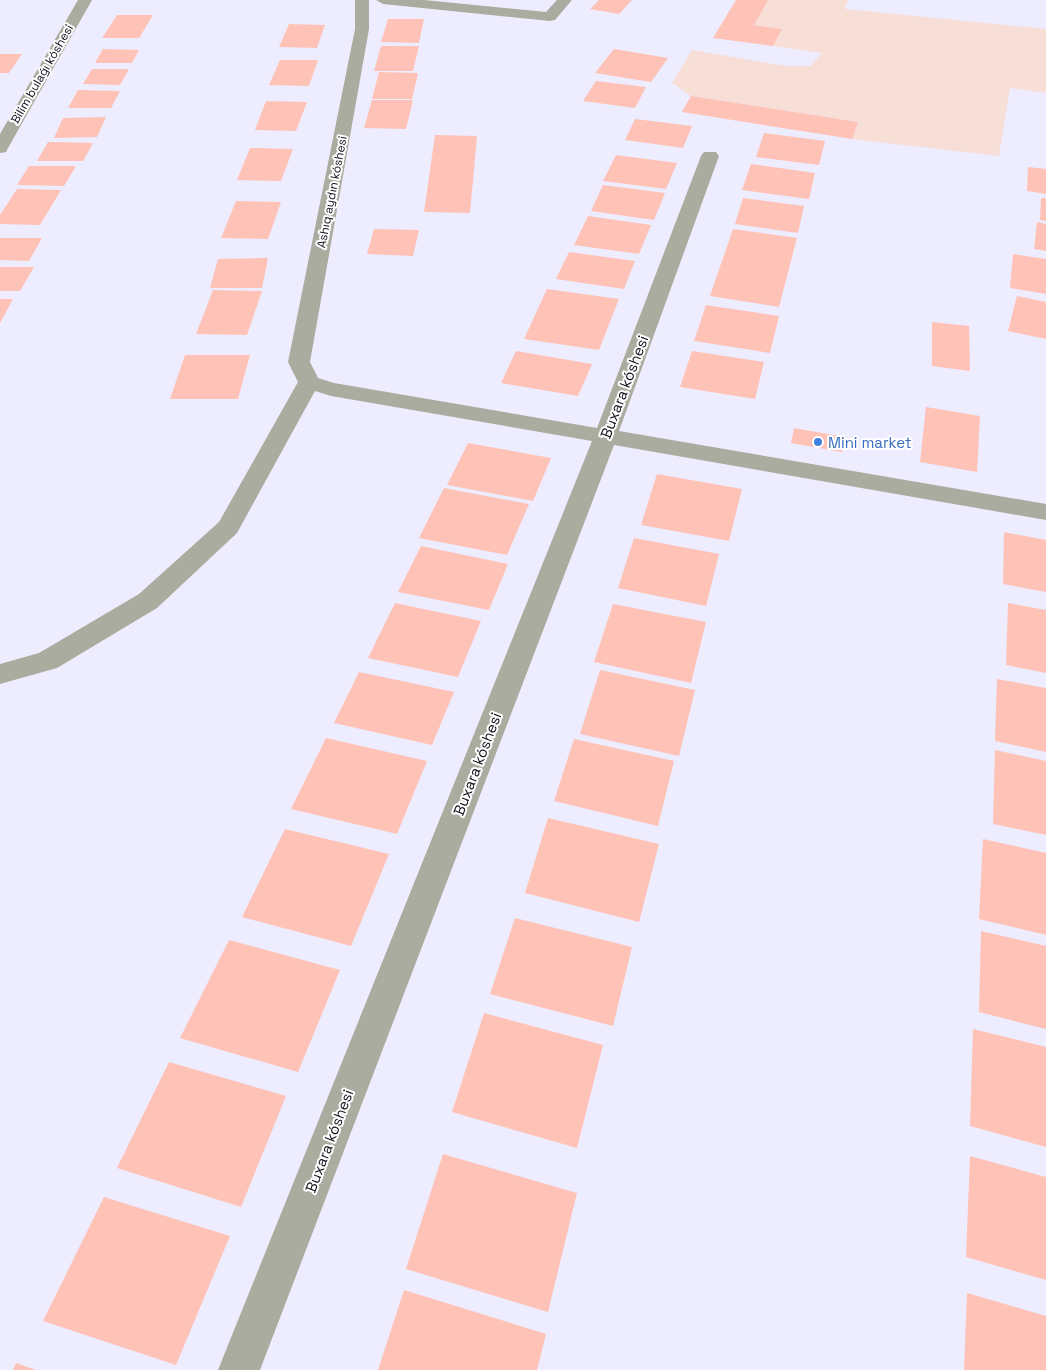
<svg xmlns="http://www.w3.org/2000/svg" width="1046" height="1370" font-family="'Space Grotesk',sans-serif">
<rect width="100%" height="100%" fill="#eeecff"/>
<path fill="#f7ded6" d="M768 0H848L845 9 1046 29V93L1010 88 999 156 852 139 858 122 691 96 672 83 692 50 786 66H810L822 53 773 46 782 29 754 25Z"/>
<path fill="#fec2b7" d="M599 0H632L619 14 590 9Z
M736 0H768L754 25 782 29 773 46 713 38Z
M117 15H153L139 38H102Z
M388 19H424L419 43 381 42Z
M289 24 325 25 317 48 279 47Z
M381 46H419L413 71H374Z
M103 49 139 50 132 63H95Z
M614 49 668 58 651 82 595 73Z
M0 54H22L9 73H0Z
M280 60H318L309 86 269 85Z
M92 69H129L120 85 83 84Z
M379 72 418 73 412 99H372Z
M596 81 646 87 635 108 583 101Z
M78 90 120 91 111 108H68Z
M691 96 858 122 852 139 682 112Z
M372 100H413L406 129 364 128Z
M266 101 307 102 296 131 255 130Z
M106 117 97 137 54 138 63 118Z
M635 119 692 126 683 148 625 140Z
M764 133 825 141 819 165 756 157Z
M435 135 477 136 470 213 424 212Z
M48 142 93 143 83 161H37Z
M250 148 293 149 281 181 237 180Z
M616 155 677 163 666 189 603 181Z
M751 164 815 173 809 199 742 190Z
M29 166H76L64 186 17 185Z
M1028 167 1046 169V194L1027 191Z
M603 185 665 193 654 220 591 211Z
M17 189 61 190 40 225 0 224V215Z
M743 198 804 206 798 233 735 224Z
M1041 198H1046V221L1040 220Z
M236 201 281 202 268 239 221 238Z
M588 216 651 225 639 254 574 245Z
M1037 222 1046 224V251L1034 249Z
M374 229 419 230 413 256 367 254Z
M733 229 797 238 779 307 710 296Z
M0 238H42L29 261 0 260Z
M569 252 635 261 624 289 556 279Z
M1013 254 1046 259V294L1010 288Z
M268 258 262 288H210L218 259Z
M0 267H34L20 291H0Z
M547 289 619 299 599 350 524 339Z
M213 290 262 291 247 335 196 334Z
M1017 296 1046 302V339L1008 331Z
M0 299H13L0 323Z
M706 305 779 316 770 353 694 341Z
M932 322 969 326 970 371 932 366Z
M516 351 592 364 578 396 501 383Z
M692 351 764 362 755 399 680 387Z
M185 355H250L238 399H170Z
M926 407 980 416 977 472 920 462Z
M794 428 845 437 842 452 791 443Z
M468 443 551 458 533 501 447 485Z
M657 474 742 489 729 541 641 525Z
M444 488 529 504 507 555 419 538Z
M1004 532 1046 540V592L1003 584Z
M634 538 719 554 706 606 618 588Z
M421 546 508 564 489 610 398 592Z
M395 603 481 621 458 677 368 658Z
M1008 603 1046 610V673L1006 665Z
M613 604 706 622 691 683 594 662Z
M600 670 695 690 679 756 580 734Z
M359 672 454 692 432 745 334 723Z
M997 679 1046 688V752L995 741Z
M326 738 427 761 397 834 291 809Z
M574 739 674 761 658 826 554 801Z
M995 750 1046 761V835L993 824Z
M548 818 659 844 639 922 525 893Z
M285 829 389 854 351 946 242 917Z
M983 839 1046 853V935L979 919Z
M515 918 632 947 613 1026 490 994Z
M981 931 1046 946V1029L979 1012Z
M229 940 340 970 298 1072 180 1038Z
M484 1013 603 1045 577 1148 452 1112Z
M973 1029 1046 1047V1147L970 1126Z
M169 1062 286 1096 241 1207 117 1168Z
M443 1154 577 1193 548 1312 406 1269Z
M970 1156 1046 1177V1280L966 1257Z
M104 1197 230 1236 176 1365 43 1321Z
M404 1290 546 1334 537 1370H378Z
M967 1293 1046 1316V1370H964Z
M16 1363 36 1370H13Z"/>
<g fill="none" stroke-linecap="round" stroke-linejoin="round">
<path fill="#a9ac9e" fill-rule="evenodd" d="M78 0H92L8 148 6 152 0 153V134Z
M355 0H369V29L310 362 318 378 334 383 597 428 701 156 704 152H716L719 156 619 431 1046 504V520L614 445 260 1370H218L592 441 331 396 315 391 237 533 157 608 57 668 0 684V664L39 653 139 594 219 522 298 382 288 362 355 29Z
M376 0H424L546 12 557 0H572L555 20 550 21 383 4Z"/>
</g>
<circle fill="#3f7fe0" stroke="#fff" stroke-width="2" cx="818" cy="442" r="5"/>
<g text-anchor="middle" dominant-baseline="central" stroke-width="4" stroke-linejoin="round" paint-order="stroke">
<g font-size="12" fill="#13111c" stroke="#fff">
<text transform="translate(42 74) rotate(-60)">Bilim bulaǵı kóshesi</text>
<text transform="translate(332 192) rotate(-79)">Ashıq aydın kóshesi</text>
</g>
<g font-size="15" fill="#13111c" stroke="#fff">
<text transform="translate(624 387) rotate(-69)">Buxara kóshesi</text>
<text transform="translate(477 764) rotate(-69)">Buxara kóshesi</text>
<text transform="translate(329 1141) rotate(-69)">Buxara kóshesi</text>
</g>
<g font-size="15" fill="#366cbe" stroke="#fff" text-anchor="start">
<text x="828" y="442">Mini market</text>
</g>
</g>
</svg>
